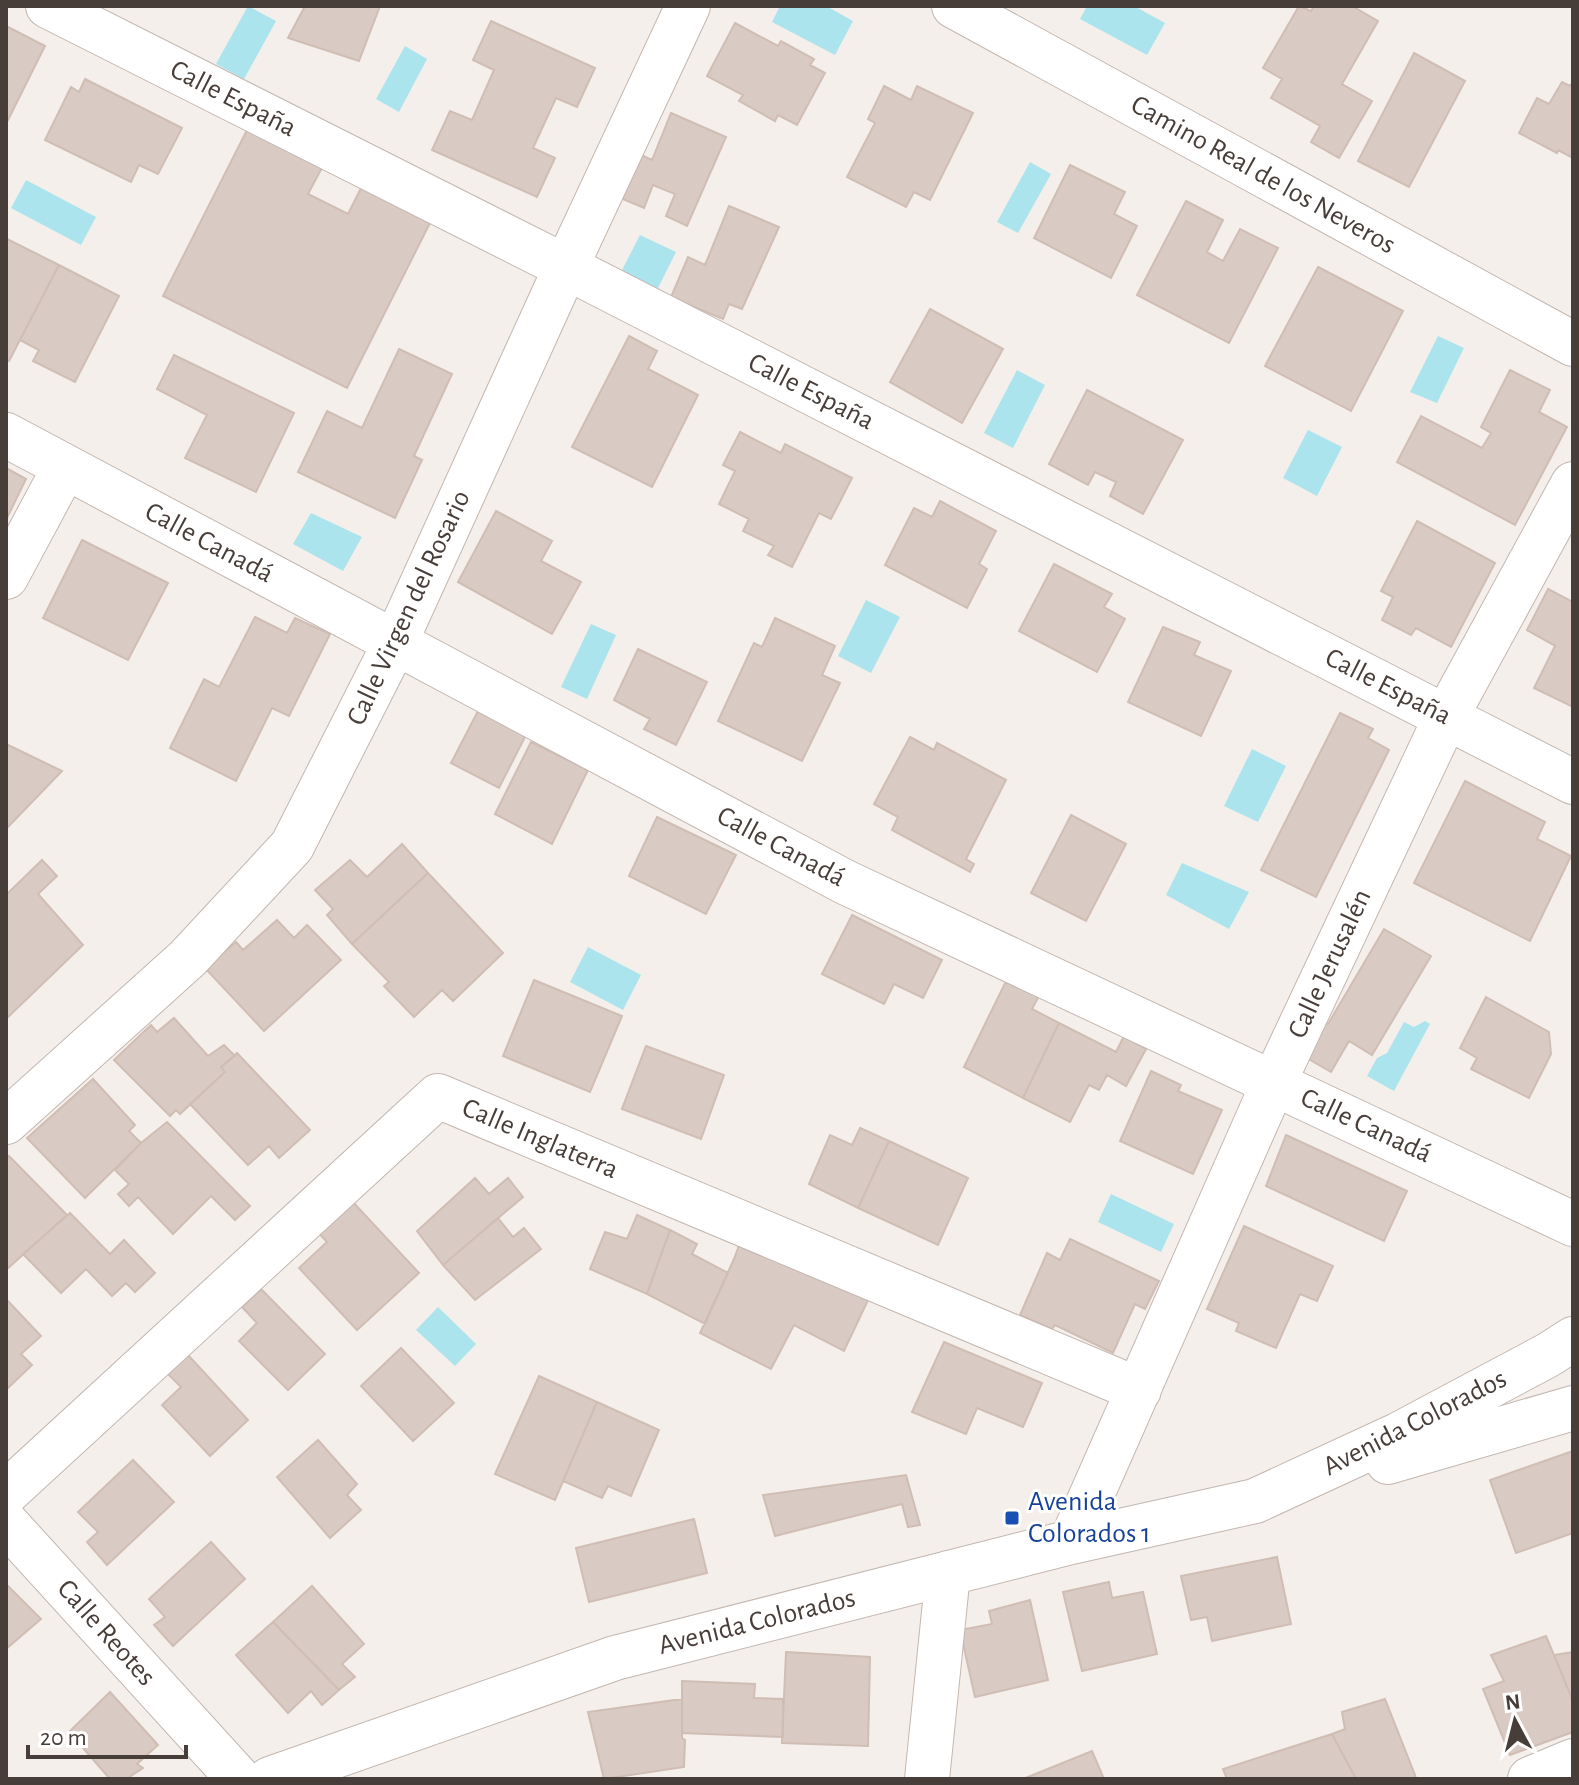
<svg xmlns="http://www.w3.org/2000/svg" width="1579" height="1785" font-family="'Alegreya Sans',sans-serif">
<rect width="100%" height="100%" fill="#f4efeb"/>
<path fill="#abe4ed" d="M248 6 276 21 244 79 216 64Z
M780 6H826L853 21 835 55 772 22Z
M1087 6H1134L1165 23 1147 55 1080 19Z
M405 46 427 59 399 112 376 99Z
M1030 162 1051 174 1018 233 997 222Z
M26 180 96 217 81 245 11 208Z
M640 235 676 252 655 294 619 276Z
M1438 336 1464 348 1437 403 1410 392Z
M1017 370 1045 385 1013 448 984 433Z
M1308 430 1342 447 1317 496 1283 478Z
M311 513 362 537 343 571 293 544Z
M866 600 900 617 871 673 838 656Z
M591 624 616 635 587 699 561 687Z
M1252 749 1286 766 1258 822 1224 806Z
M1182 863 1249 892 1229 929 1166 895Z
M588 947 641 975 623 1010 570 982Z
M1425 1021 1430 1024 1394 1091 1367 1076 1377 1058 1387 1053 1404 1022 1414 1027Z
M1111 1194 1174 1224 1161 1252 1098 1222Z
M438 1307 476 1344 455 1366 416 1330Z"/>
<path fill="#d9cac3" stroke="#d0bdb4" stroke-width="2" d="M305 6H380L359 61 288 38Z
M1299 6 1311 11 1314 6H1352L1378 21 1342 84 1372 101 1339 158 1311 142 1320 126 1271 98 1282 79 1263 68Z
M491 21 595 68 577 107 556 98 533 148 555 158 537 197 432 150 450 111 472 120 494 70 473 60Z
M735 23 778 46 781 41 814 59 810 65 825 73 797 125 778 115 775 121 739 101 743 95 707 76Z
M6 26 45 46 6 124Z
M1414 53 1465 81 1409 187 1358 161Z
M85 79 182 128 158 174 139 165 131 182 45 140 71 87 79 92Z
M1573 81V158L1558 150 1557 153 1519 133 1537 98 1549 104 1562 82 1570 86Z
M884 86 911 100 917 86 973 113 930 200 914 192 906 207 847 177 875 123 868 119Z
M671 113 726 137 687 226 666 216 675 194 653 185 644 208 618 197 637 153 652 160Z
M249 126 324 164 308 194 348 214 363 184 432 219 347 388 163 296Z
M1070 165 1125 192 1114 214 1137 226 1111 278 1034 238Z
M1186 201 1223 220 1207 252 1223 261 1240 229 1278 248 1229 343 1137 295Z
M729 206 779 227 742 309 729 304 723 319 671 297 688 257 705 265Z
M7 239 59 265 9 361 6 360Z
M59 265 119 296 75 382 33 361 39 350 20 340Z
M1318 267 1403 311 1351 411 1265 366Z
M930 309 1003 349 962 423 890 382Z
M629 336 657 351 648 369 698 395 652 487 572 447Z
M399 349 452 374 414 456 422 460 395 518 298 472 327 411 362 428Z
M174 355 294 413 256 492 185 458 207 415 157 389Z
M1510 370 1550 390 1539 412 1567 427 1515 525 1397 462 1421 416 1482 448 1491 433 1481 427Z
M1087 390 1183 440 1143 514 1110 496 1116 482 1095 472 1088 485 1049 464Z
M740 432 781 453 785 444 852 478 831 519 819 513 792 567 768 555 774 546 743 531 749 519 719 504 735 471 723 465Z
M6 468 26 479 6 520Z
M940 501 996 531 979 564 987 569 967 608 885 565 914 508 932 517Z
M496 511 552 541 541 561 581 582 552 634 458 582Z
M1417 521 1495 563 1451 647 1416 628 1411 635 1382 620 1393 597 1381 591Z
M82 540 168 583 128 660 43 618Z
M1054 564 1112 594 1104 607 1125 619 1097 672 1019 631Z
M1548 589 1573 602V707L1534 688 1555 646 1527 630Z
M255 617 287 633 295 618 330 634 289 716 272 708 236 781 170 748 204 679 219 687Z
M775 618 835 646 822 675 840 683 802 761 718 721 754 643 762 647Z
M1163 627 1200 642 1194 655 1231 671 1201 736 1128 702Z
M638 649 707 682 676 745 644 729 650 719 614 700Z
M480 707 528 731 499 788 451 763Z
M1340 713 1373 729 1368 738 1389 750 1316 897 1261 870Z
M910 737 934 750 937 743 1006 780 966 859 974 864 970 872 892 830 898 817 874 804Z
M531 742 588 770 552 844 495 814Z
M6 744 62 771 6 829Z
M1465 781 1545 822 1537 839 1571 856 1530 941 1414 883Z
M1071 815 1126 844 1086 921 1031 893Z
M657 817 736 855 706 914 629 876Z
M402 844 428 873 352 944 327 915 333 909 315 890 350 860 367 877Z
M42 860 57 876 38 894 83 945 6 1019V895Z
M428 873 503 953 453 1001 442 990 414 1017 384 986 389 982 352 944Z
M852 915 942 960 923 998 894 984 884 1004 822 974Z
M277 920 294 938 307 925 341 960 264 1031 205 968 236 942 243 950Z
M1384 929 1431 956 1372 1055 1349 1041 1331 1072 1298 1053 1319 1019 1328 1024Z
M1008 977 1040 994 1032 1009 1059 1023 1023 1098 964 1067Z
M534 980 622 1016 590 1092 503 1056Z
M1486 997 1549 1032 1551 1054 1529 1098 1471 1069 1477 1058 1460 1048Z
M174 1018 208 1056 224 1045 235 1056 221 1067 225 1072 180 1114 176 1110 170 1116 114 1060 151 1025 157 1032Z
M1059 1023 1116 1052 1124 1036 1146 1049 1126 1086 1107 1075 1099 1090 1089 1085 1070 1122 1023 1098Z
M646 1046 724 1075 701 1139 622 1109Z
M237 1053 310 1130 279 1158 269 1146 248 1165 190 1104 225 1072 221 1067Z
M1151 1071 1181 1085 1178 1091 1222 1110 1193 1174 1120 1141Z
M93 1079 135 1125 129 1131 141 1143 85 1198 27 1138Z
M167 1122 250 1206 235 1220 211 1196 173 1234 138 1197 129 1206 118 1194 129 1184 115 1170 141 1143Z
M860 1128 889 1141 858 1208 809 1184 830 1135 852 1145Z
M1286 1135 1407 1191 1384 1241 1266 1186Z
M889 1141 968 1178 938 1245 858 1208Z
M9 1156 67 1215 6 1270V1159Z
M475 1178 489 1194 508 1178 523 1197 443 1265 417 1231Z
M351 1200 419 1273 357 1330 299 1268 327 1242 316 1230Z
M70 1213 110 1254 124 1240 155 1273 135 1292 126 1283 112 1296 86 1269 61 1293 23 1254Z
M637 1215 670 1230 647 1294 590 1269 605 1232 627 1239Z
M498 1218 513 1237 524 1228 541 1249 475 1300 443 1265Z
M1244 1226 1333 1266 1317 1301 1300 1294 1276 1348 1236 1331 1239 1323 1207 1309Z
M670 1230 697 1244 692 1254 728 1273 705 1324 647 1294Z
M1070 1239 1159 1281 1145 1309 1135 1304 1113 1353 1055 1325 1052 1329 1020 1315 1047 1253 1060 1260Z
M741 1240 869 1298 844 1351 794 1325 771 1369 700 1333 734 1259Z
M261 1289 325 1354 288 1390 239 1341 257 1323 242 1307Z
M6 1299 41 1336 21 1354 32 1365 6 1390Z
M944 1342 1042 1383 1023 1427 977 1408 966 1434 912 1412Z
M401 1348 454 1403 413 1441 361 1386Z
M188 1355 248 1420 210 1456 162 1405 181 1387 168 1374Z
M539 1376 597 1402 555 1500 495 1474Z
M597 1402 659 1430 631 1496 608 1486 602 1498 563 1481Z
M318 1440 357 1484 347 1495 361 1510 330 1538 277 1477Z
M1573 1451V1533L1516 1553 1490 1480Z
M133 1460 174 1502 107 1565 87 1542 98 1532 78 1512Z
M906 1475 920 1525 908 1527 902 1504 775 1536 763 1495Z
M694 1519 707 1573 589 1602 576 1548Z
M211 1542 245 1579 173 1646 154 1625 165 1617 149 1599Z
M1277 1557 1291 1624 1212 1641 1207 1617 1191 1620 1181 1576Z
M1109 1582 1112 1598 1143 1592 1157 1654 1082 1671 1063 1592Z
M6 1584 41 1619 6 1649Z
M312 1586 364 1644 342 1664 355 1677 339 1690 273 1622Z
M1030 1600 1048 1680 975 1697 960 1630 992 1624 989 1611Z
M273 1622 339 1690 322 1705 311 1691 288 1713 236 1655Z
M1546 1636 1573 1701V1732L1510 1755 1483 1689 1504 1681 1491 1655Z
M786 1652 870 1657 868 1746 782 1743Z
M1573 1652V1701L1554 1655Z
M682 1681 755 1684 754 1698 783 1699V1737L682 1733Z
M110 1692 158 1745 137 1764 143 1768 126 1779H110L69 1732Z
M682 1699V1738L685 1740 684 1767 604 1779 588 1712Z
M1385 1699 1415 1775 1416 1779H1356L1332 1734 1345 1729 1342 1712Z
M1332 1734 1356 1779H1227L1223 1769Z
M1092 1751 1104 1779H1023Z"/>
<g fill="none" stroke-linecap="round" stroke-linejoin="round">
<defs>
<path id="minor" d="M48 6 566 267 1573 782
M954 6 1573 344
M6 435 845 882 1573 1224
M6 577 65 467
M6 1122 188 958 292 846 395 643 566 267 688 6
M1388 1462 1573 1408
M6 1493 438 1096 1139 1390
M6 1523 239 1779
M1071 1542 1274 1082 1446 717 1573 484
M270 1779 615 1658 1071 1542 1255 1501 1398 1435 1548 1355 1573 1339
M927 1779 948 1573
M1530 1779 1573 1761"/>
</defs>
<use href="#minor" stroke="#c3b7b0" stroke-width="46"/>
<use href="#minor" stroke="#fff" stroke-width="44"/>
</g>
<rect fill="#1a4fb4" stroke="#fff" stroke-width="3" x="1004" y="1510" width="16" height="16" rx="4"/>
<g text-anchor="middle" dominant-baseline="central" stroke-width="6" stroke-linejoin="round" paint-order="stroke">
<g font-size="28" fill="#483e39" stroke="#fff">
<text transform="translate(233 99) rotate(27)">Calle España</text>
<text transform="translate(1263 175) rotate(29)">Camino Real de los Neveros</text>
<text transform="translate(811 392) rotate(27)">Calle España</text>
<text transform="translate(209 543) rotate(28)">Calle Canadá</text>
<text transform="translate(409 608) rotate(-65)">Calle Virgen del Rosario</text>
<text transform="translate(1388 687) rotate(27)">Calle España</text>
<text transform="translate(781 847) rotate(28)">Calle Canadá</text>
<text transform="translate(1330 964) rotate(-65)">Calle Jerusalén</text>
<text transform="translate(1366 1126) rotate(25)">Calle Canadá</text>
<text transform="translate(540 1139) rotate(23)">Calle Inglaterra</text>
<text transform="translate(1415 1423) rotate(-27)">Avenida Colorados</text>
<text transform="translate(757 1622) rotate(-14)">Avenida Colorados</text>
<text transform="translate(106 1633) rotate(48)">Calle Reotes</text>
</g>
<g font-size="28" fill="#164399" stroke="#fff" text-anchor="start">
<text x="1028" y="1502">Avenida<tspan x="1028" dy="32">Colorados 1</tspan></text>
</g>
</g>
<rect width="1579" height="1785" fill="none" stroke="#483e39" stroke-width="16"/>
<g transform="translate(1515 1721) rotate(353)" stroke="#ffffff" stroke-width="6" paint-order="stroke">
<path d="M0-6L14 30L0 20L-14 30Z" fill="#483e39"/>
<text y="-12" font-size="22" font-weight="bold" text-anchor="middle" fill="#483e39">N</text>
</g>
<path d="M28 1745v12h158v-12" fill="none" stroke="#483e39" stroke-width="4"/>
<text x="40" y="1745" font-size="24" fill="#483e39" stroke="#ffffff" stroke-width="6" paint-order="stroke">20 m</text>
</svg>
